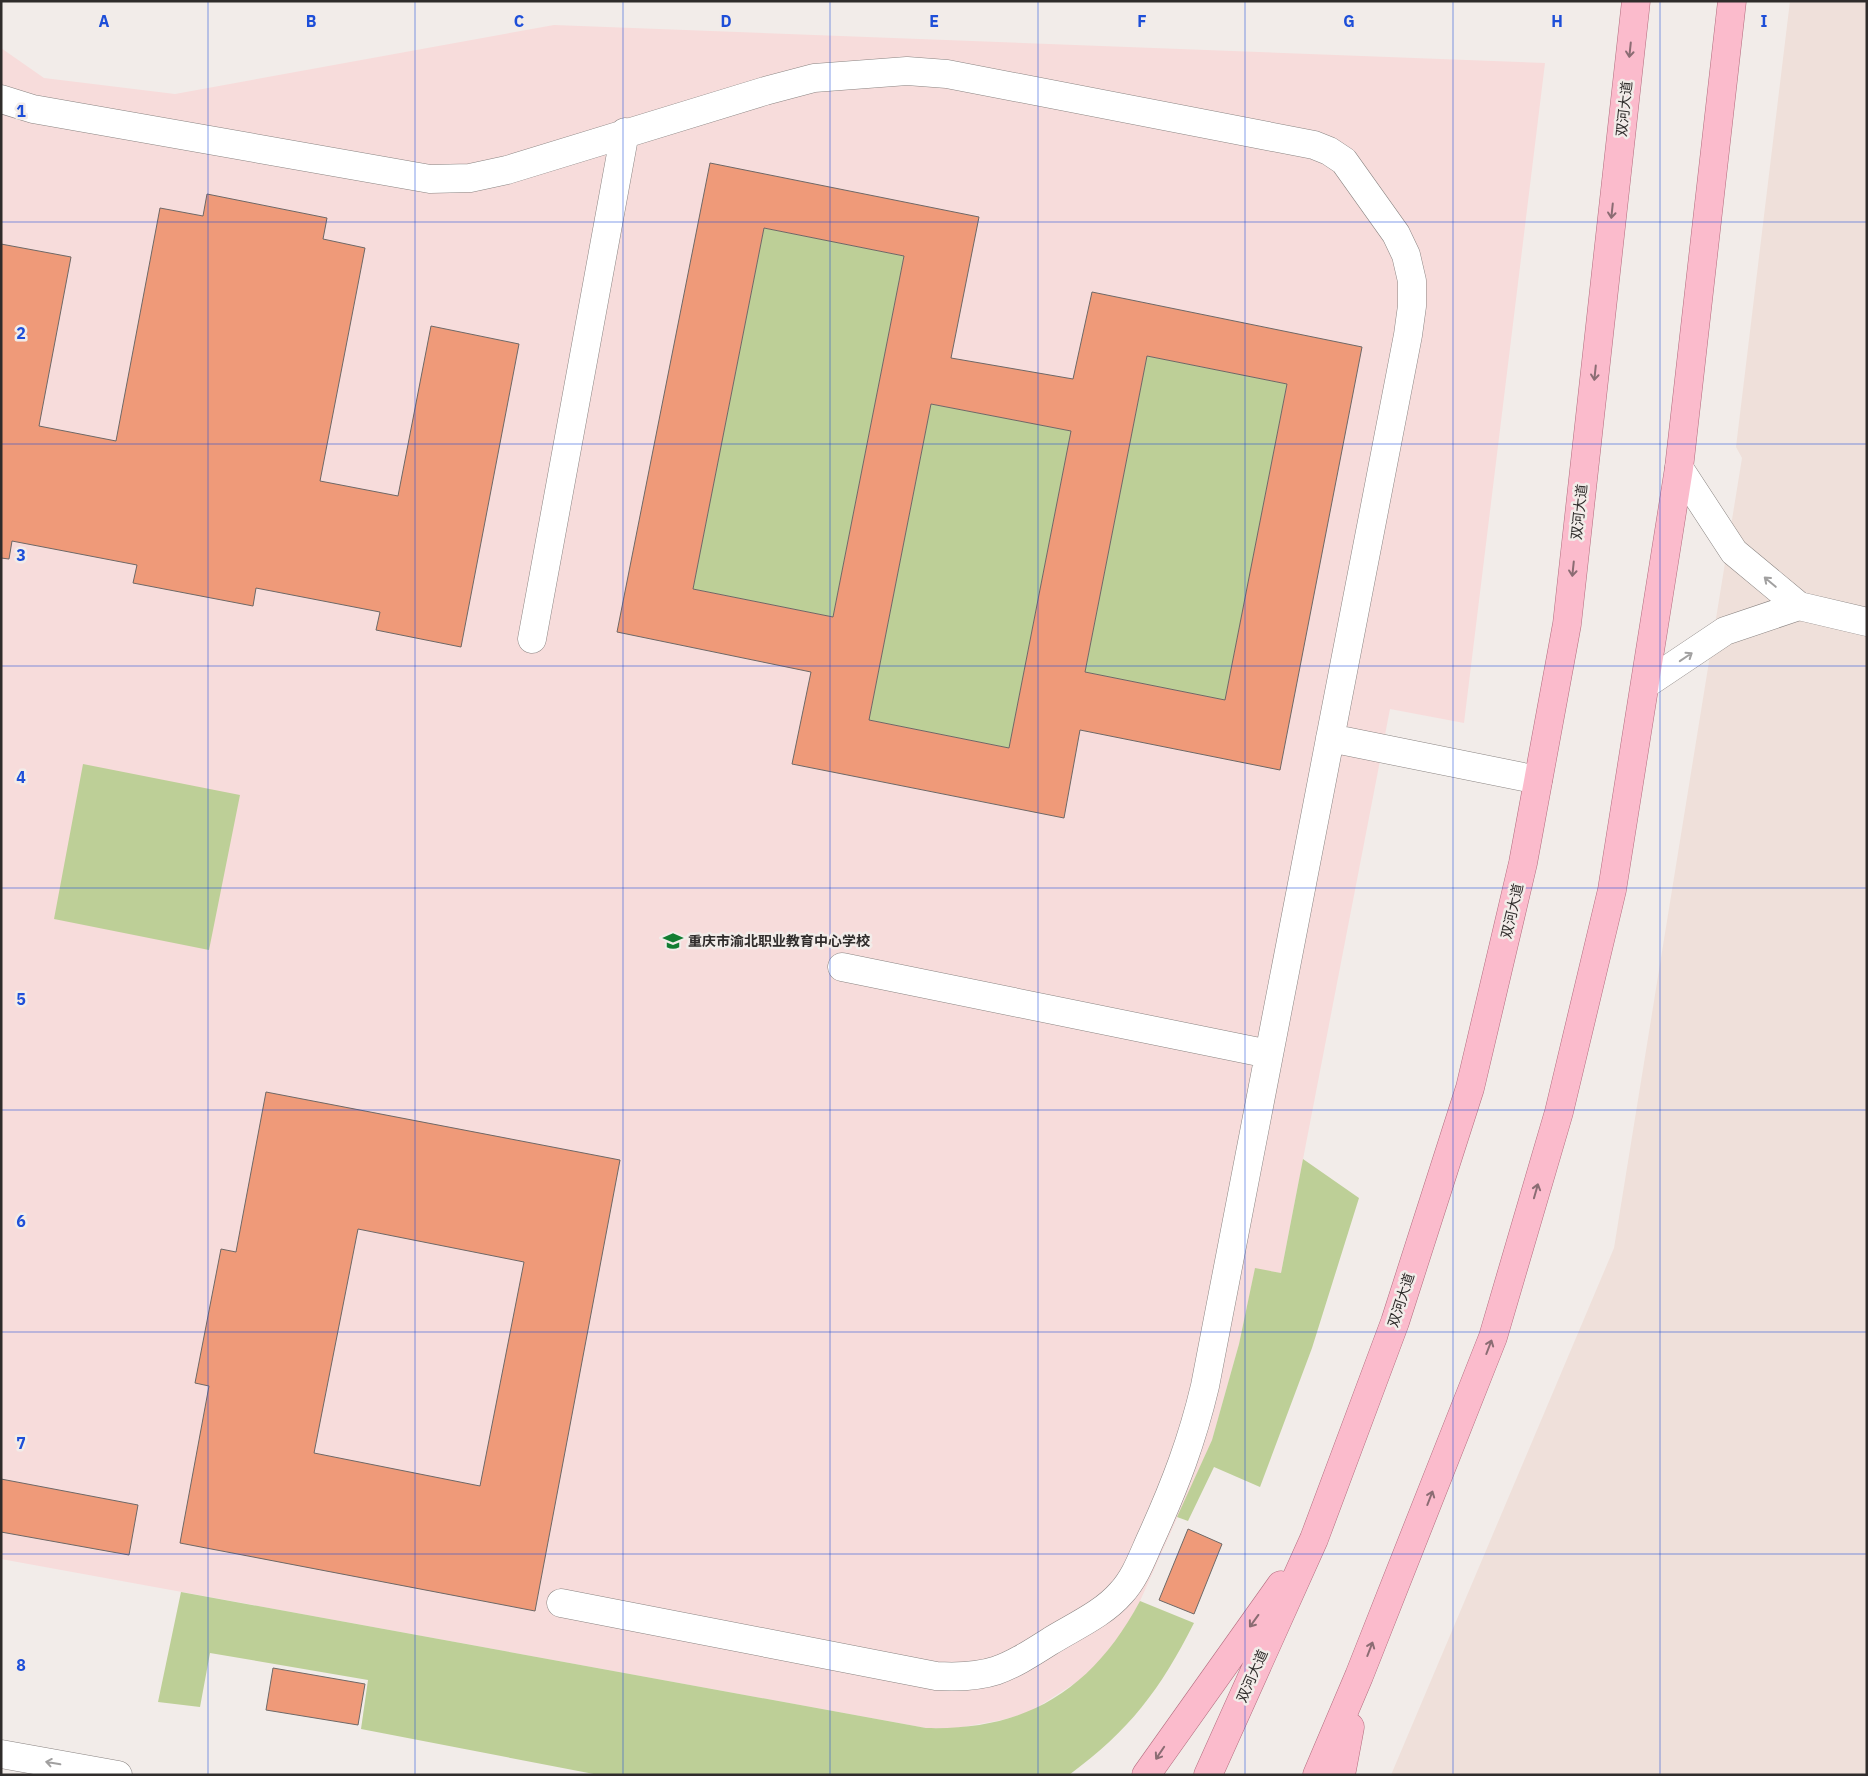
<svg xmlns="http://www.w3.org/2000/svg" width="1868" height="1776" font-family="'IBM Plex Sans','Noto Sans SC',sans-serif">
<rect width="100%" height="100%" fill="#f2ece9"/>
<path fill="#efe0da" d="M1790 1H1867V1775H1391L1614 1248 1742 458 1736 447Z"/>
<path fill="#f7dcdb" d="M554 25 1545 63 1464 723 1390 709 1281 1273 1255 1269 1239 1344 1212 1440 1140 1601 1125 1629 1106 1655 1083 1678 1030 1712 1002 1720 952 1729 926 1728 1 1559V48L44 78 175 94Z"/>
<path fill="#bdcf97" d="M764 228 904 256 833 617 693 589Z
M1147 356 1287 384 1225 700 1085 672Z
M931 404 1071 431 1009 748 869 720Z
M83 764 240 795 209 950 54 919Z
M1303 1159 1359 1198 1312 1348 1260 1487 1214 1467 1188 1521 1177 1517 1212 1440 1239 1344 1255 1268 1281 1273Z
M181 1592 926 1728C1027 1731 1093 1689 1140 1601L1194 1623C1160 1690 1130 1730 1069 1775H599L361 1729 368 1680 210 1653 200 1707 158 1702Z"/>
<path fill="#ef9a79" stroke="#6e6866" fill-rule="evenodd" d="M710 163 979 217 951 358 1073 379 1092 292 1362 347 1280 770 1080 730 1064 818 792 764 811 672 617 632ZM764 228 904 256 833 617 693 589ZM1147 356 1287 384 1225 700 1085 672ZM931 404 1071 431 1009 748 869 720Z
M207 194 327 218 323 239 365 248 320 481 398 496 431 326 519 344 461 647 376 630 380 612 256 588 253 606 133 583 137 565 12 541 9 559 1 558V244L71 257 39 426 116 441 160 208 203 216Z
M266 1092 620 1160 535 1611 180 1543 209 1386 195 1383 221 1249 236 1252ZM358 1229 524 1262 480 1486 314 1453Z
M1 1479 138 1505 129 1555 1 1532Z
M1188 1529 1222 1544 1194 1614 1159 1600Z
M273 1668 365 1684 358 1725 266 1710Z"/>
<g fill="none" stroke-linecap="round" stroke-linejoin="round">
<defs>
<path id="minor" d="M1 99 33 109 430 179 470 178 507 170 765 91 814 78 907 71 947 74 1314 145 1329 151 1344 161 1396 234 1406 255 1412 281V306L1408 335 1205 1386C1192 1441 1175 1485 1152 1536 1143 1555 1136 1577 1121 1593 1103 1614 1073 1627 1049 1642 1005 1670 989 1679 936 1676L561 1603
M1799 606 1867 622
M532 639 625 132
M1646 684 1725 631 1799 606 1734 552 1679 468
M1330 738 1538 780
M842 967 1269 1054"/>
<path id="tertiary" d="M1 1754 118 1775"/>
<path id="primary" d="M1146 1775 1281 1585
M1208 1775 1314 1539 1395 1322 1470 1088 1523 863 1567 624 1636 1
M1317 1775 1359 1676 1493 1337 1559 1112 1612 890 1679 468 1732 1
M1341 1775 1350 1727"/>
</defs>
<use href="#minor" stroke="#8a8482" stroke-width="29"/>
<use href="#tertiary" stroke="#8a8482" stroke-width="29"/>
<use href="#primary" stroke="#b26c7e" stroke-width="29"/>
<use href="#minor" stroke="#fff" stroke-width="28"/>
<use href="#tertiary" stroke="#fff" stroke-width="28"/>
<use href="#primary" stroke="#fbbbcc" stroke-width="28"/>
</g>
<defs><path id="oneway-shaft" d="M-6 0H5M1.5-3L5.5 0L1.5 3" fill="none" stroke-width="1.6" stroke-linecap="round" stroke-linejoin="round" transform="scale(1.25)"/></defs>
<g stroke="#8b6c73">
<use href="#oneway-shaft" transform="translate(1630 50) rotate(96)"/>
<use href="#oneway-shaft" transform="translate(1612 211) rotate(96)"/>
<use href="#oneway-shaft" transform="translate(1595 373) rotate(96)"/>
<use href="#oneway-shaft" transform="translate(1573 569) rotate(96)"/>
<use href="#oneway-shaft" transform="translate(1536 1191) rotate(-74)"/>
<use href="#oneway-shaft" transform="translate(1489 1347) rotate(-69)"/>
<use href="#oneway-shaft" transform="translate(1430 1498) rotate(-69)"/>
<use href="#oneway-shaft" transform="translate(1254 1621) rotate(126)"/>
<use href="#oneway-shaft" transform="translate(1370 1649) rotate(-69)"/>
<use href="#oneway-shaft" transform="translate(1160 1753) rotate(124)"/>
</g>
<g stroke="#a1a0a0">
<use href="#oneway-shaft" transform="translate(1770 582) rotate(-140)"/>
<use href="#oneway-shaft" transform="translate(1686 657) rotate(-34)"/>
<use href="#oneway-shaft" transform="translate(53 1763) rotate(-170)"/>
</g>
<path fill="none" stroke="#1d4ed8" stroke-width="1" stroke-opacity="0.55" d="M208 1V1775M415 1V1775M623 1V1775M830 1V1775M1038 1V1775M1245 1V1775M1453 1V1775M1660 1V1775M1 222H1867M1 444H1867M1 666H1867M1 888H1867M1 1110H1867M1 1332H1867M1 1554H1867"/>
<defs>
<symbol id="school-bare" viewBox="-9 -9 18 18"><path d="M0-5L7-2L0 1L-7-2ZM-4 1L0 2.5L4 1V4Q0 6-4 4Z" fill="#127d32" stroke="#f2ece9" stroke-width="2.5" paint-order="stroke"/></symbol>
</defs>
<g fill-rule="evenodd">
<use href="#school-bare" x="659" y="927" width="28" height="28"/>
</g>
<g text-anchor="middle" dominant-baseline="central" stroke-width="5" stroke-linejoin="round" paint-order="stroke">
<g font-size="14" fill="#2f2c2b" stroke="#f2ece9">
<text transform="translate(1624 109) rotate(-84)">双河大道</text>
<text transform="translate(1579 512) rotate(-84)">双河大道</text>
<text transform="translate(1512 911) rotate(-77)">双河大道</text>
<text transform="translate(1401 1300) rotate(-72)">双河大道</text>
<text transform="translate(1252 1676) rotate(-66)">双河大道</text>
</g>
<g font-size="14" font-weight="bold" fill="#2f2c2b" stroke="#f2ece9" text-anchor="start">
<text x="688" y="941">重庆市渝北职业教育中心学校</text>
</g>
</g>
<g font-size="16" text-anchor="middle" font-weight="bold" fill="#1d4ed8" stroke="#f2ece9" stroke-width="5" stroke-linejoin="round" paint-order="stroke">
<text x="104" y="27">A</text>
<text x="311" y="27">B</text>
<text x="519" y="27">C</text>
<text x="726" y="27">D</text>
<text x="934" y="27">E</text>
<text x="1142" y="27">F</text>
<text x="1349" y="27">G</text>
<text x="1557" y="27">H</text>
<text x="1764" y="27">I</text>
<text x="21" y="117">1</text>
<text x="21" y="339">2</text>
<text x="21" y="561">3</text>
<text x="21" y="783">4</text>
<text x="21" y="1005">5</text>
<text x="21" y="1227">6</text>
<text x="21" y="1449">7</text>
<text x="21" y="1671">8</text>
</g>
<rect width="1868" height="1776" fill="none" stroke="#2f2c2b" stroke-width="5"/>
</svg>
